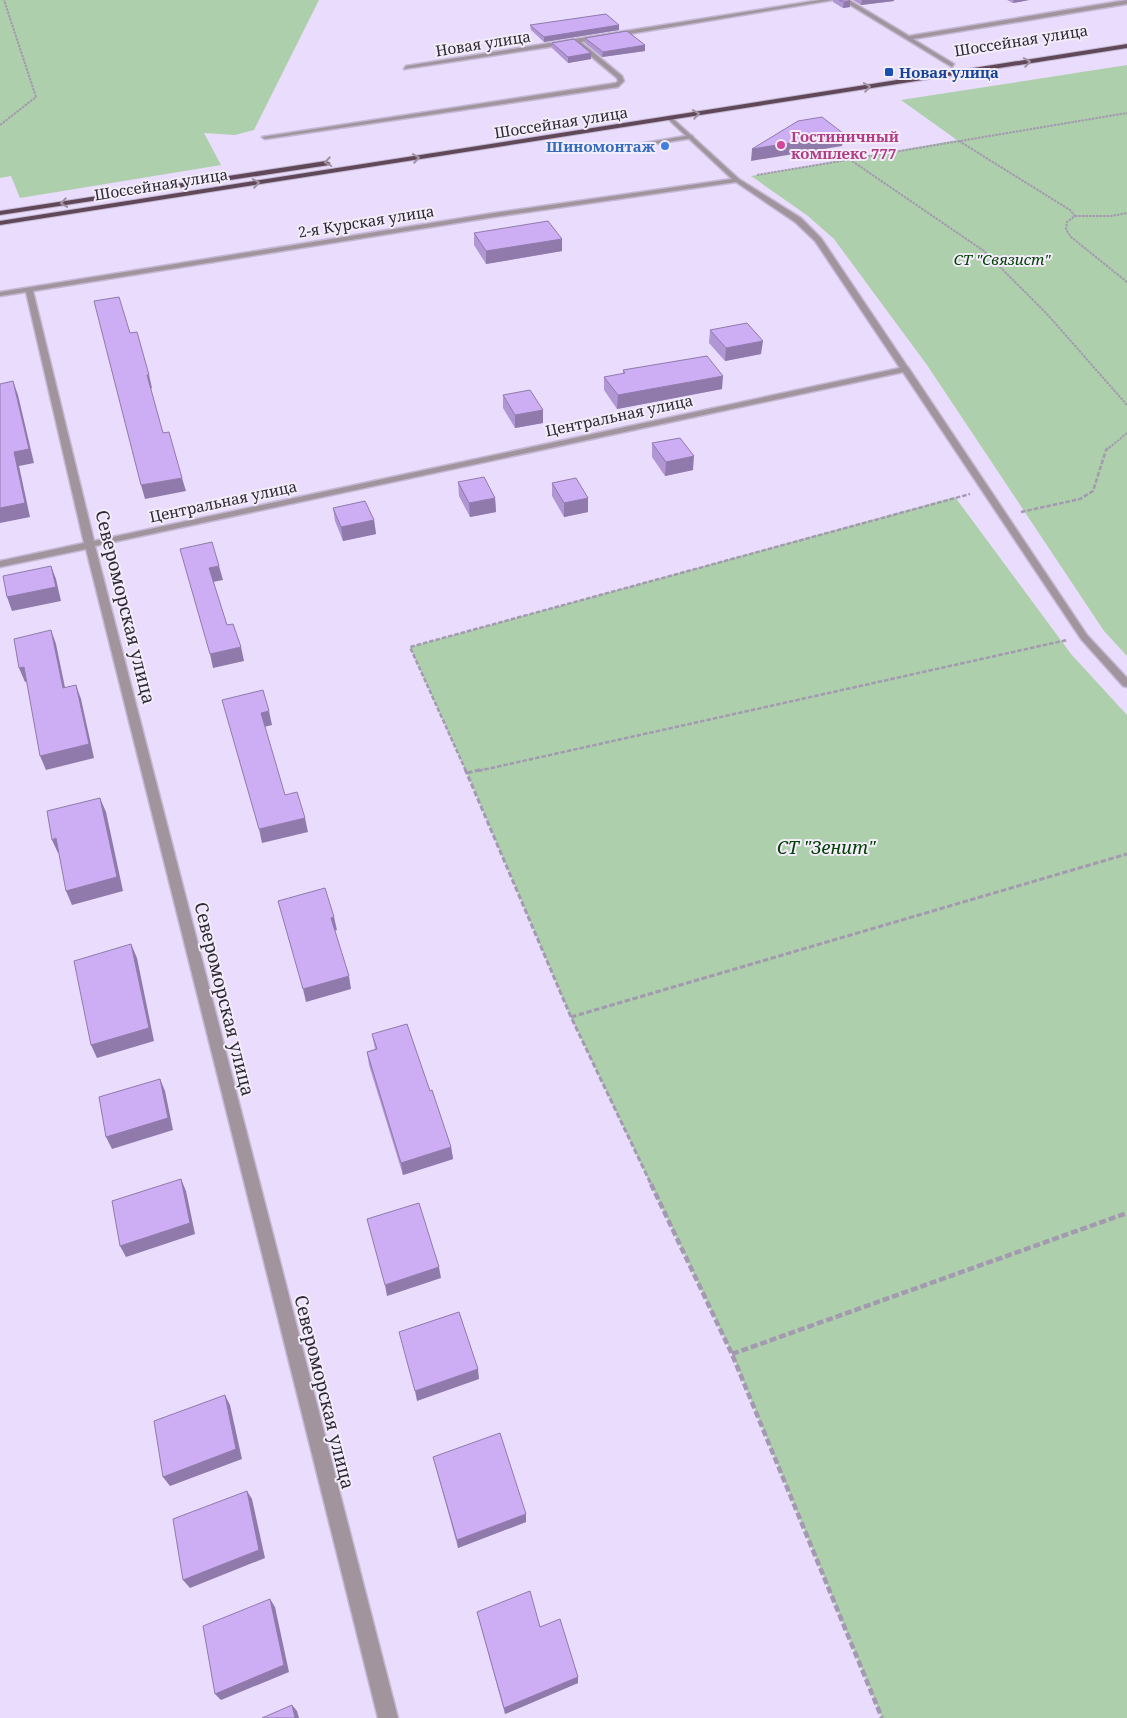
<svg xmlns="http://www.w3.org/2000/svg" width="1127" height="1718" font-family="'Noto Serif',serif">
<rect width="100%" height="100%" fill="#e9dcfc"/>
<path fill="#aecfab" d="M0 0H319L254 130 235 135 204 133 221 165 20 198 11 176 0 178Z
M1127 65V656L1104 631 927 365 834 239 808 216 751 176 957 140 901 100Z
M955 497 1071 654 1127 715V1718H882L732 1354 571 1017 467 773 410 647Z"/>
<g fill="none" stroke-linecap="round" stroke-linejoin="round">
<defs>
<path id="service" d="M691 135 693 136V138L636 147 633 145Z
M902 367H908L1087 635 1127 678V687L1123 686 1081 639 901 369Z"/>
<path id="minor" d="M820 0H833L581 42 622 76 624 81 618 87 265 139 262 137 616 83 618 81 617 78 575 43 404 69 406 66Z
M842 0H849L909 36 1127 0V4L913 39 954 64 952 67Z
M670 116 739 179 801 218 821 238 909 369 908 371 95 546 398 1718H378L86 549 0 567V561L84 543 26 292 0 296V292L494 213 732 179 668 119 667 118ZM736 182 795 222 815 241 900 368 94 541 33 291 494 217Z"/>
<path id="trunk" d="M1127 44V48L0 225V221Z
M326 161 330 163 329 165 0 215V211Z"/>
</defs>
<use href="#service" stroke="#c4b8d4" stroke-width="3"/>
<use href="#minor" stroke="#c4b8d4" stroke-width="3"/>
<use href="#trunk" stroke="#c4b8d4" stroke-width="2"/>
<path stroke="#a399b1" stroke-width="2" stroke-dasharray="2.5 1" stroke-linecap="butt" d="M0 125 36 97 4 0
M959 141 1070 210 1075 216 1067 222 1066 230 1071 237 1127 282
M849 159 984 251 1047 314 1127 405
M757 175 1127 113
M1075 216H1111L1127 213
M1109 448 1127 433"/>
<path stroke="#a399b1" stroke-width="2.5" stroke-dasharray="4.5 2" stroke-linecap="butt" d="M1021 512 1080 499 1093 491 1106 450 1110 446
M466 771 410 647 970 494
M478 771 1067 640"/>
<path stroke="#a399b1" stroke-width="3" stroke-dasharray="5.5 2.5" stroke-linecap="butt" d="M465 769 571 1017 652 1186
M467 773 483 769
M571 1017 1127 854"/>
<path stroke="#a399b1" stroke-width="4.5" stroke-dasharray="7 3" stroke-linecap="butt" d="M651 1184 732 1354 882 1718
M732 1354 1127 1213"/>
<use href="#service" fill="#a1949d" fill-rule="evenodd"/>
<use href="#minor" fill="#a1949d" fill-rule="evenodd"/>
<use href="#trunk" fill="#604858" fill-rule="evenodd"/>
</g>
<path fill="#b096d2" d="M833 0H848L850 1V7L843 8 833 2Z
M853 0H894V1L861 5Z
M1007 0H1029L1013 3Z
M530 25H619V30L544 42 531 30Z
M585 38 645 51 602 57 585 43Z
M552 43 591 59 568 63 552 48Z
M474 233 562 239V251L486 264 474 245Z
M710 330 761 354 725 361 709 343Z
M623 370 722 389 617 409 604 390V377L623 374Z
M503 395 543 410V423L515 428 503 408Z
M652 443 693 470 665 476 652 457Z
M458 482 495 498 496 512 470 517 459 496Z
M552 483 588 512 564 517 552 496Z
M333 508 374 520 376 534 343 541 335 521Z
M372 1034 430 1091 451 1147 453 1159 403 1175 369 1065 367 1052 375 1049Z
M433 1457 526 1522 458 1548Z
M477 1612 578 1677V1683L505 1714Z"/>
<path fill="#907aab" d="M862 0H894V1L861 5Z
M1014 0H1029L1013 3Z
M850 1V7L843 8 844 2Z
M619 25V30L544 42V37Z
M645 45V51L602 57 603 52Z
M591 53V59L568 63V57Z
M844 134 842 146 751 161 752 149Z
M562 239V251L486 264V251Z
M763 341 761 354 725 361 726 348Z
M147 375H149L152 388 150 389Z
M723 376 722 389 617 409 618 395Z
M13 381 18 395 34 463 19 466 30 517 0 523V508L14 452Z
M543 410V423L515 428V415Z
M694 456 693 470 665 476 666 462Z
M182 478 186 491 145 499 141 485Z
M495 498 496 512 470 517 469 503Z
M588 498V512L564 517V503Z
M374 520 376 534 343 541 341 527Z
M51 566 56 579 61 601 12 611 7 597Z
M219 566 223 580 213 582 209 568Z
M51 630 56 644 68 702 63 688Z
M241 647 244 661 213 668 210 654Z
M24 667 30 681 25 682 19 668Z
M76 685 81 699 94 758 46 770 40 756Z
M269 711 272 725 264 727 261 713Z
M100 798 106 812 123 891 72 905 66 891Z
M305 818 308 832 262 843 259 829Z
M56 838 62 852 58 853 52 840Z
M334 917 337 930 334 931 331 918Z
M131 944 137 958 154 1041 97 1058 91 1045Z
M349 976 351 989 306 1002 303 989Z
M160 1079 165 1091 173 1130 112 1149 106 1137Z
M451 1147 453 1159 403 1175 401 1163Z
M181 1179 186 1191 195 1234 126 1257 120 1246Z
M439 1267 441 1278 387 1296 385 1285Z
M478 1369 479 1379 417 1401 415 1391Z
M225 1395 230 1405 242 1459 170 1486 163 1477Z
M247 1491 252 1499 265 1558 190 1588 183 1580Z
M526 1514V1522L458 1548 457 1540Z
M270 1599 275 1607 289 1672 221 1700 215 1694Z
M578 1677V1683L505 1714 504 1708Z
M292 1705 297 1711 299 1718H295Z"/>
<path fill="#cdaef4" stroke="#907aab" d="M839 0H848L850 1 844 2Z
M606 14 619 25 544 37 530 25Z
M627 31 645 45 603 52 585 38Z
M574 39 591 53 568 57 552 43Z
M822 117 844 134 752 149 798 121Z
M548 221 562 239 486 251 474 233Z
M119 297 130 333 137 332 149 375H147L163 433 169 432 182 478 141 485 94 301Z
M747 323 763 341 726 348 710 330Z
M707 356 723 376 618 395 604 377 625 373 623 370Z
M13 381 29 449 14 452 25 503 0 508V384Z
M530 390 543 410 515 415 503 395Z
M680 438 694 456 666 462 652 443Z
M484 477 495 498 469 503 458 482Z
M576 478 588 498 564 503 552 483Z
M365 501 374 520 341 527 333 508Z
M212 542 219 566 209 568 227 625 233 624 241 647 210 654 180 549Z
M51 566 56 587 7 597 3 576Z
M51 630 63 688 76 685 89 744 40 756 24 667 19 668 14 639Z
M263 690 269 711 261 713 285 795 297 792 305 818 259 829 222 700Z
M100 798 117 877 66 891 56 838 52 840 47 811Z
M325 888 334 917 331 918 349 976 303 989 278 901Z
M131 944 149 1028 91 1045 74 961Z
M407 1024 430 1091 432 1090 451 1147 401 1163 367 1052 377 1049 372 1034Z
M160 1079 168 1118 106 1137 99 1097Z
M181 1179 190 1223 120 1246 112 1201Z
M419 1203 439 1267 385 1285 367 1219Z
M459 1312 478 1369 415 1391 399 1332Z
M225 1395 236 1449 163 1477 154 1421Z
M500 1433 526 1514 457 1540 433 1457Z
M247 1491 259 1550 183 1580 173 1519Z
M530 1591 540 1627 560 1619 578 1677 504 1708 477 1612Z
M270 1599 284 1665 215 1694 203 1626Z
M292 1705 295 1718H262Z"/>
<defs><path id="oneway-chevron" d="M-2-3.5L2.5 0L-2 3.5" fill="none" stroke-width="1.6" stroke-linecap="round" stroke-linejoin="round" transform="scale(1.25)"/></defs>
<g stroke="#a292a1">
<use href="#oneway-chevron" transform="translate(1027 62) rotate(-9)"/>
<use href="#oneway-chevron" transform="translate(867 87) rotate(-9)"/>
<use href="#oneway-chevron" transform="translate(696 114) rotate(-9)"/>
<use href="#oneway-chevron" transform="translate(416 158) rotate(-9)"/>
<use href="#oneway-chevron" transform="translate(328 162) rotate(171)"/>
<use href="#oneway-chevron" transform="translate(256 183) rotate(-9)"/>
<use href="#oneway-chevron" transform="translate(64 203) rotate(171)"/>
</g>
<rect fill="#1a4fb4" stroke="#f3edfa" stroke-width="2" x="884" y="67" width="10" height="10" rx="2.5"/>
<circle fill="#d1479c" stroke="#f3edfa" stroke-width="2" cx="781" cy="145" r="5"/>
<circle fill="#3f7fe0" stroke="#f3edfa" stroke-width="2" cx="665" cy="146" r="5"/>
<g text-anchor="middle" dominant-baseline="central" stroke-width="4" stroke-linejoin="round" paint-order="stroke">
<g font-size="15" fill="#2e2935" stroke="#f3edfa">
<text transform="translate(1021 40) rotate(-9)">Шоссейная улица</text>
<text transform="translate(483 43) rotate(-9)">Новая улица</text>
<text transform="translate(561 122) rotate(-9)">Шоссейная улица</text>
<text transform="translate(161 184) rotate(-9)">Шоссейная улица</text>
<text transform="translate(366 221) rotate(-9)">2-я Курская улица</text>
<text transform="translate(619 415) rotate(-12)">Центральная улица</text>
<text transform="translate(223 501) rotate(-12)">Центральная улица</text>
</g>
<g font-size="15" font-weight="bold" fill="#164399" stroke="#f3edfa" text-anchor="start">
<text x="899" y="72">Новая улица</text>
</g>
<g font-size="15" font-weight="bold" fill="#b23c85" stroke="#f3edfa" text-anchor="start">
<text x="791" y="136">Гостиничный<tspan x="791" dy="17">комплекс 777</tspan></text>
</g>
<g font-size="15" font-weight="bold" fill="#366cbe" stroke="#f3edfa" text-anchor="end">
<text x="655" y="146">Шиномонтаж</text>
</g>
<g font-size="15" font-style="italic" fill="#024004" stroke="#f3edfa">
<text x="1002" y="259">СТ "Связист"</text>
</g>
<g font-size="18" fill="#2e2935" stroke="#f3edfa">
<text transform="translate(126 607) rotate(76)">Североморская улица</text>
<text transform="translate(225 999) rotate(76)">Североморская улица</text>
<text transform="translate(325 1392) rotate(76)">Североморская улица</text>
</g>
<g font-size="18" font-style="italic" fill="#024004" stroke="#f3edfa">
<text x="826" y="847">СТ "Зенит"</text>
</g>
</g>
</svg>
